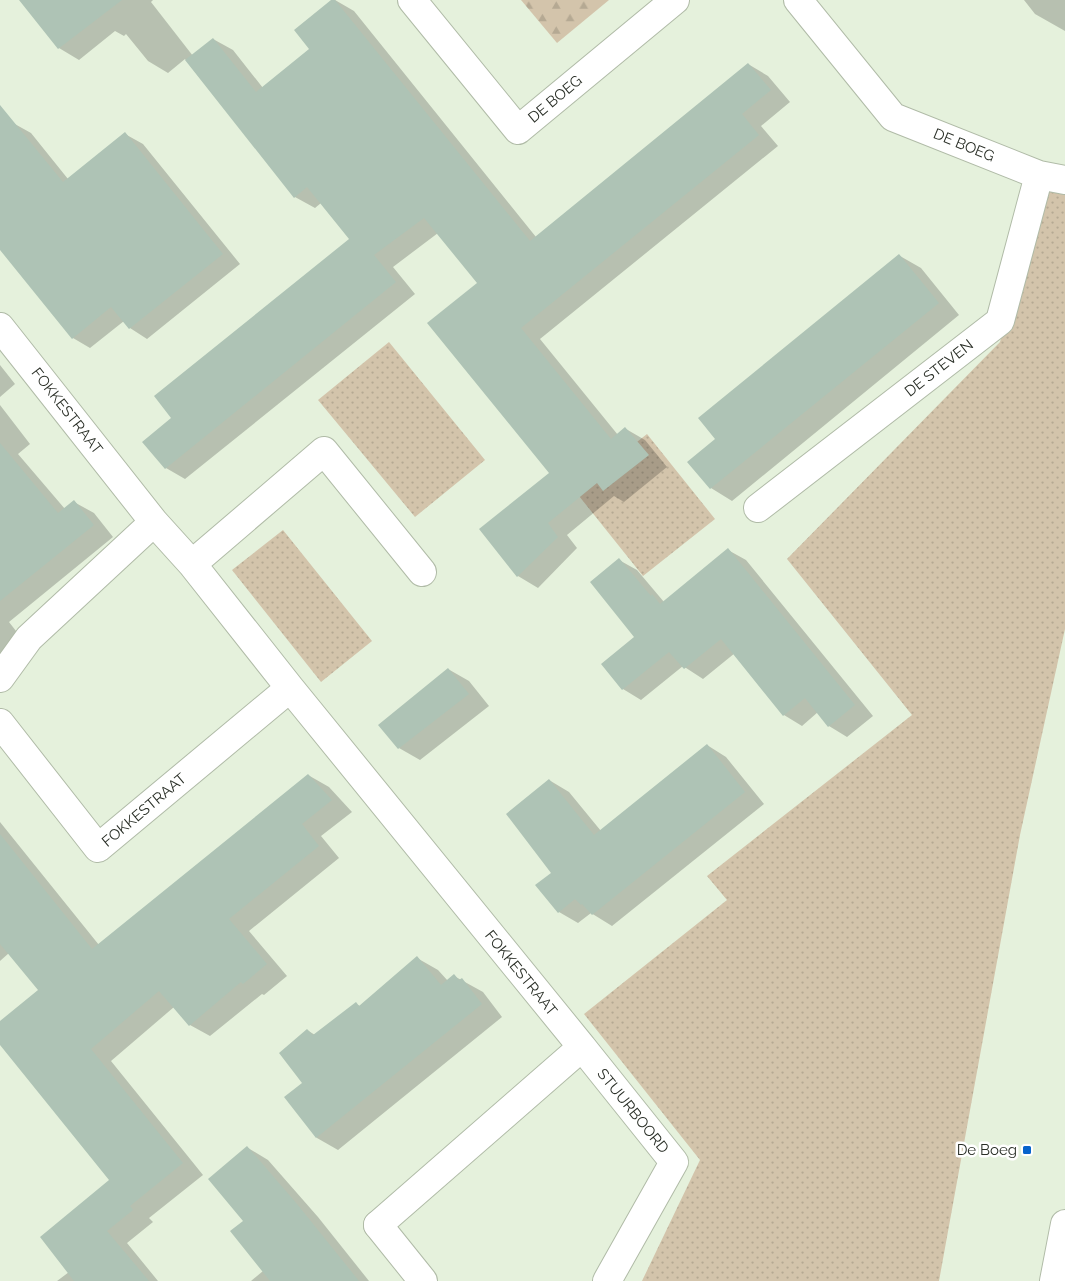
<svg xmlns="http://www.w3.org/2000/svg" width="1065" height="1281" font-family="Raleway,sans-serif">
<defs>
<pattern id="grass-dots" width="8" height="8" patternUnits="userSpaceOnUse" patternTransform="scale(1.25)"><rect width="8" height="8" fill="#d3c4ab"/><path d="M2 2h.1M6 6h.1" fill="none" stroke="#b5a993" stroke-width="1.8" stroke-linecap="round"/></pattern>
<pattern id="forest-firs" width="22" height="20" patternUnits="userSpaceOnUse" patternTransform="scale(1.25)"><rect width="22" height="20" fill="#d3c4ab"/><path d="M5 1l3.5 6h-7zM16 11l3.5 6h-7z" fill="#b5a993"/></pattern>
</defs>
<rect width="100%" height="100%" fill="#e5f1dc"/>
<path fill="url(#grass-dots)" d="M1044 187 1065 191V629L1020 835 939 1281H642L700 1160 584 1014 727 900 707 876 912 715 787 559 1000 342Z
M389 342 485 460 415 517 318 400Z
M647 434 715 519 643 576 575 491Z
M283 530 372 641 321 682 232 570Z"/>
<path fill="url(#forest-firs)" d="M521 0H609L557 43Z"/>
<path fill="#0003" d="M20 0H153L151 2 193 56 213 39 233 50 263 88 310 49 333 0H335L354 11 536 237 748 64 768 76 790 102 761 126 778 146 540 339 618 435 626 429 645 440 667 467 624 502 614 496 567 535 577 548 538 588 518 576 481 530 551 473 479 283 438 233 393 267 415 294 185 479 166 468 173 418 351 239 321 203 315 208 295 197 185 59 168 73 148 61 126 34 124 36 115 31 79 60 59 48Z
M1024 0H1065V31L1035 14Z
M13 123 31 133 68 179 125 134 143 144 240 264 147 339 130 328 124 321 90 348 73 338 0 246V133Z
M900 256 921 268 959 315 732 501 711 488 717 439Z
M0 365 15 384 0 397Z
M0 405 30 444 18 454 65 509 74 502 94 513 113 537 9 622 23 640 0 658Z
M728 550 746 560 873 716 847 737 829 726 818 712 802 726 784 715 735 653 703 679 683 666 641 700 623 689 602 664 636 637 619 560 637 570 664 602Z
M448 669 469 681 489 706 420 760 399 748Z
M707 745 726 757 764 804 612 926 591 913 578 923 559 912 549 780 569 792 601 831Z
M308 775 329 787 352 812 321 836 339 858 249 931 287 976 264 995 262 994 210 1036 190 1025 174 1007 111 1061 203 1175 149 1218 153 1222 127 1243 158 1281H57L69 1272 110 1180 0 1043V1023L40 990 9 953 0 961V822L99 945Z
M417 958 438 970 448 981 454 976 483 992 502 1017 338 1150 317 1138 286 1097 304 1083 307 1030 315 1035 356 1004 360 1006Z
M248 1148 268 1160 318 1217 369 1281H251L263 1271 245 1221Z"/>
<path fill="#aec3b5" d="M19 0H122L58 49Z
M331 0H335L530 241 748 63 771 90 742 114 759 135 521 328 611 439 625 427 649 455 603 491 597 483 548 523 558 537 517 577 479 529 549 473 427 323 477 283 424 218 374 255 396 282 165 469 142 442 171 418 154 396 349 239 307 187 294 198 185 60 213 38 256 92 309 49 294 30Z
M0 105 63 182 125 132 223 254 129 329 111 307 72 339 0 250Z
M899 254 939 303 710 489 687 462 715 439 698 418Z
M0 443 58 513 74 500 94 525 0 601Z
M728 548 855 705 828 727 805 698 783 716 721 639 684 669 669 652 622 690 601 664 634 637 590 582 619 558 651 596 652 594 660 604Z
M448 668 469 694 398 749 378 725Z
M707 744 745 792 592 915 582 904 581 905 575 899 558 913 535 885 551 873 506 814 549 779 594 835Z
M308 774 332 800 302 824 319 846 229 919 267 964 243 984 241 982 189 1026 159 991 91 1049 183 1163 130 1206 133 1210 107 1231 149 1281H74L40 1237 109 1180 0 1045V1021L38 990 0 944V834L92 949Z
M417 956 441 985 454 974 459 980 462 978 482 1004 316 1138 284 1097 302 1083 279 1053 307 1029 313 1035 356 1002 359 1006Z
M247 1146 297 1204 359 1281H270L230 1231 243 1221 208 1179Z"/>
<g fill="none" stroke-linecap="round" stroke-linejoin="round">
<defs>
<path id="pedestrian" d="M378 1225 423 1281"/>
<path id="minor" d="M412 0 518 130 675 0
M798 0 893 117 1039 175 1065 180
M0 327 154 522 192 564 290 688 582 1047 378 1225
M758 508 1000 321 1039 175
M192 564 324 451 422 572
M0 678 29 638 154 522
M0 723 98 848 290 688
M582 1047 674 1162 607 1281"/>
<path id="tertiary" d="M1054 1281 1065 1224"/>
</defs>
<use href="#pedestrian" stroke="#b0bba7" stroke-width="30"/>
<use href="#minor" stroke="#b0bba7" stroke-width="30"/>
<use href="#tertiary" stroke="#b0bba7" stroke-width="30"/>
<use href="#pedestrian" stroke="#fff" stroke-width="28"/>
<use href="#minor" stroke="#fff" stroke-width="28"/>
<use href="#tertiary" stroke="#fff" stroke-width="28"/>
</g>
<rect fill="#0763cc" stroke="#fff" stroke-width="2" x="1022" y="1145" width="10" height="10" rx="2.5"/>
<g text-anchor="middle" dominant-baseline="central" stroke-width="5" stroke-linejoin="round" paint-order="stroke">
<g font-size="15" fill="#2a2f27" stroke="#fff">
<text transform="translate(555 99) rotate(-40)">DE BOEG</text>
<text transform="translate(964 145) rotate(22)">DE BOEG</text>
<text transform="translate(939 368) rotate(-38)">DE STEVEN</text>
<text transform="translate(67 411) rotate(52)">FOKKESTRAAT</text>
<text transform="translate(144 810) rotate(-40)">FOKKESTRAAT</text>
<text transform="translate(521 973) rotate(51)">FOKKESTRAAT</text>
<text transform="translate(633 1111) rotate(51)">STUURBOORD</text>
</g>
<g font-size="15" fill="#2a2f27" stroke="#fff" text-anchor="end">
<text x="1017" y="1150">De Boeg</text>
</g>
</g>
</svg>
